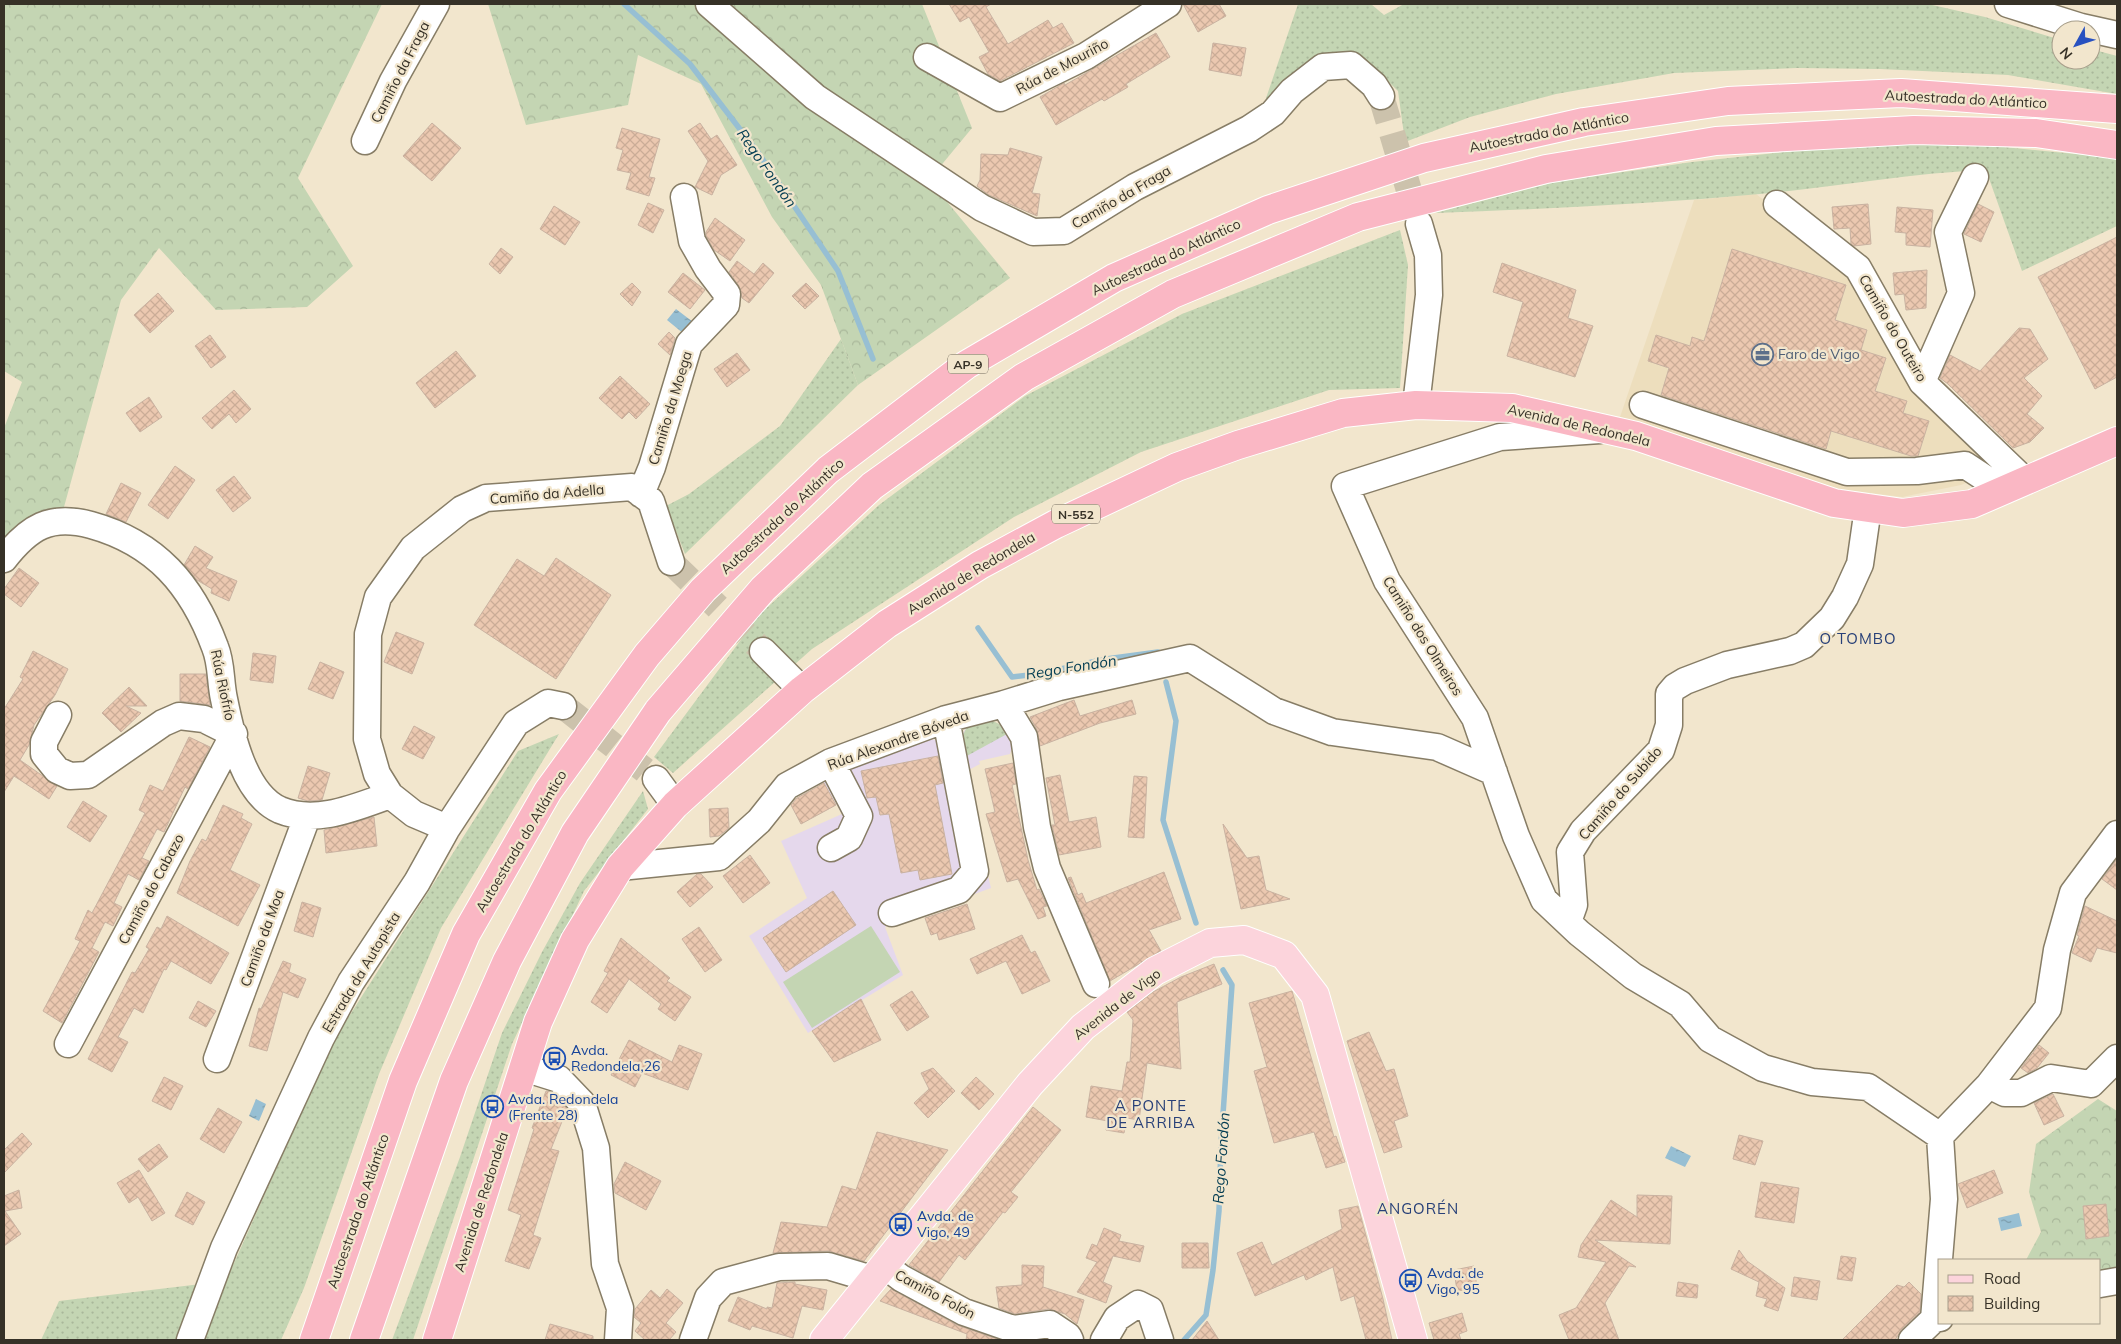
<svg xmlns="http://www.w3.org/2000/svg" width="2121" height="1344" font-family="Mulish,sans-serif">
<defs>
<pattern id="grass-dots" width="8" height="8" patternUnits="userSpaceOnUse" patternTransform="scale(1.25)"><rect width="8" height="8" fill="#c4d5b3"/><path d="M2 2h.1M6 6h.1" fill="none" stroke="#a9b79a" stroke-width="1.8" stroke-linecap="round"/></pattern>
<pattern id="forest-crowns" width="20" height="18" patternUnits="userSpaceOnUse" patternTransform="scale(1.25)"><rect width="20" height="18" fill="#c4d5b3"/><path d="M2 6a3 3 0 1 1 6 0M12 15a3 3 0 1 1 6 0" fill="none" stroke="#a9b79a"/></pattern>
<pattern id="water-ripples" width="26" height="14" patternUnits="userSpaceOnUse" patternTransform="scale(1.25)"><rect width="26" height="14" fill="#97bfd3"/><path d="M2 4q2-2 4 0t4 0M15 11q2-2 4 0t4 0" fill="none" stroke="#7c9cab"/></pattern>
<pattern id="building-cross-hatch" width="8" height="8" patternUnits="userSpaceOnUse" patternTransform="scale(1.25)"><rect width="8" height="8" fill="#ebc8b0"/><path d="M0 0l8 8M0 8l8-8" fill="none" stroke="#caac97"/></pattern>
</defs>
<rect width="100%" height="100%" fill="#f2e6cd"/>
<path fill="#eddebd" d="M1756 194 1854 270 1997 470 1961 485 1902 497 1838 489 1620 417 1694 200Z"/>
<path fill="#e5d8ec" d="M971 718 999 724 1007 734 1012 746 1010 754 979 761 980 764 963 773 991 888 885 927 903 975 808 1033 749 936 807 898 781 841 842 814 822 779 924 737 943 742 962 735Z"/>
<path fill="url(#grass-dots)" d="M1298 4H1371L1384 15 1404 4H1928L1985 17 2061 40V60H2091V49L2117 56V94L2008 75 1880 69 1797 68 1674 73 1556 94 1470 117 1405 142 1398 91 1360 54 1312 58 1262 110Z
M1963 143 2117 158V226L2022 271 1986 170C1910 173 1836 187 1760 194 1652 204 1544 209 1435 213L1555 182 1692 162 1840 146Z
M1400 230 1408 265 1400 388 1329 390 1141 452 1014 517 812 649 673 773 654 757 760 614 879 505 1025 396 1182 314Z
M841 339 858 385 685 554 666 506 689 494 780 426Z
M981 715 999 724 1007 734 965 757 963 735 971 718Z
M559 734 441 928 379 1074 304 1288 281 1340H41L59 1301 226 1281 334 1040 518 751Z
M643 791 648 809 584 891 512 1044 413 1340H392L460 1157 502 1033 542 952 580 883Z"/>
<path fill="url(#forest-crowns)" d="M4 4H382L298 178 353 266 307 307 216 310 159 248 121 300 64 507 33 515 4 538V428L22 382 4 371Z
M488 4H922L972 128 929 180 1010 278 858 385 821 285 772 217 701 84 638 55 628 105 526 125Z
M2098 1099 2117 1111V1269L2100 1273V1260H2026L2041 1232 2029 1192 2036 1144Z"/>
<path fill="#c4d5b3" d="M871 926 900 972 812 1028 783 982Z"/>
<path fill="url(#water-ripples)" d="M676 309 693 322 684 334 667 320Z
M256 1099 266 1104 259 1121 249 1116Z
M1671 1146 1691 1156 1685 1167 1665 1158Z
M2019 1213 2022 1226 2001 1231 1998 1218Z"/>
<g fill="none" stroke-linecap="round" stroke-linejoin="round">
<path stroke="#97bfd3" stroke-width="5.5" d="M624 4 690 64 759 154 838 271 873 359
M978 628 1012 677 1038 674 1106 659 1158 652
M1166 682 1176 721 1163 820 1196 923
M1184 1340 1206 1315 1213 1270 1219 1211 1221 1143 1232 985 1223 970"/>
</g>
<path fill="url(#building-cross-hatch)" stroke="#c9b2a1" d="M949 4H991L986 7 1008 44 1048 20 1053 28 1062 23 1074 43 1000 81 988 74 979 57 989 52 969 17 960 22Z
M1183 4H1219L1226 16 1198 32Z
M1156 33 1170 57 1126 84 1128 87 1104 101 1102 99 1056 125 1040 97 1064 83 1065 85Z
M1213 43 1246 48 1241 76 1209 70Z
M432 123 461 148 432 181 403 156Z
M700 123 711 139 717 135 737 165 721 175 712 195 695 187 708 161 688 131Z
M622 128 660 139 649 177 655 178 649 196 626 189 631 173 617 170 623 150 616 148Z
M1010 148 1042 157 1032 193 1040 194 1037 216 989 195 977 186 980 180 981 154 1008 155Z
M648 203 664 210 653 233 638 225Z
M1868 204 1871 244 1854 246 1851 244 1850 228 1834 229 1832 207Z
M1978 204 1994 212 1981 242 1964 234Z
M554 206 580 222 565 245 540 229Z
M1897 207 1933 210 1930 247 1906 245V233L1895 232Z
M715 218 745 240 730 261 714 250 706 236V232Z
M2117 237V377L2095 389 2038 277Z
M501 248 513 257 500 274 489 264Z
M1732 249 1846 285 1835 320 1867 330 1861 350 1886 358 1875 391 1907 401 1903 413 1929 421 1918 456H1911L1831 431 1826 449 1661 395 1669 368 1648 361 1656 335 1690 346 1692 337 1704 341Z
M737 261 754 274 763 263 774 273 749 303 742 298 739 286 729 272Z
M1502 263 1576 290 1568 318 1593 326 1575 377 1507 356 1523 302 1493 292Z
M1927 270 1926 308 1906 310 1904 294 1895 295 1893 273Z
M683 273 705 290 690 309 668 292Z
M632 283 641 292 632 306 620 294Z
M806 283 819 296 805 309 792 296Z
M158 293 174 311 150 333 134 315Z
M2019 328 2030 329 2048 359 2024 378 2042 396 2027 414 2044 428 2030 442 2013 448 1948 384 1940 378 1950 355 1980 371Z
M669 332 675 338 670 355 658 344Z
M210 335 226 357 211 368 195 346Z
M456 351 476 376 435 408 416 383Z
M737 353 750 370 727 387 714 369Z
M620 376 650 404 636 419 629 412 622 419 599 398Z
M234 390 251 409 236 423 229 414 212 429 202 418Z
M149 397 162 417 140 432 126 413Z
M175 466 195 480 168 519 148 505Z
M234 476 251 498 233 512 216 490Z
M121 483 141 493 126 522 106 514Z
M195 546 213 557 206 568 237 581 229 601 211 593 212 589 197 580 184 565Z
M556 558 611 595 556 679 474 625 517 559 544 576Z
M19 568 39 583 21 607 4 594V589Z
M396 632 424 643 412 674 384 662Z
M33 651 68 669 55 695 34 725 29 745 20 760 57 786 49 799 14 776 4 792V709L23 679 20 677Z
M253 653 276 656 273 683 250 680Z
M320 662 344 672 333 699 308 689Z
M180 674H206L210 705 180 701Z
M129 687 147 706H126L141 713 121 732 102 713Z
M1074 700 1080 716 1132 700 1136 714 1100 723 1040 746 1037 730 1030 717Z
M414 726 435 737 423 759 402 749Z
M189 737 210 747 188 789 185 787 164 832 157 829 142 858 149 861 139 880 128 874 114 903 122 907 113 926 105 922 92 948 99 952 62 1023 43 1011 80 941 75 939 88 910 92 913 145 813 139 810 150 785 163 791Z
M938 756 943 783 935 785 952 874 920 880 918 870 901 873 889 814 880 815 876 797 867 798 861 771Z
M1013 763 1016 784 1012 785 1028 860 1037 890 1039 889 1047 906 1043 907 1046 916 1038 919 1018 879 1007 882 986 814 995 812 985 769Z
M308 766 330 773 322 800 308 801 298 798Z
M1060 775 1069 822 1096 817 1101 847 1059 855 1052 825H1055L1046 778Z
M1134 776 1147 777 1144 838 1128 837Z
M824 783 836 805 801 824 791 805 797 798Z
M83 801 107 816 90 842 67 827Z
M223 805 243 814 241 818 252 824 230 870 260 885 238 926 177 893 190 861 202 839 206 841Z
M728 808 729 828 719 836 710 837 709 809Z
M374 817 377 846 326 853 324 830Z
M1223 824 1247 858 1259 856 1266 890 1290 899 1241 909Z
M750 855 770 883 743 903 723 876Z
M2117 859V890L2102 879Z
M1164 872 1181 919 1149 930 1161 951 1110 981 1068 878 1071 877 1078 895 1082 893 1086 903Z
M697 874H701L713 887 690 907 677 892Z
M833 891 856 925 786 972 763 938Z
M302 902 321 908 313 937 294 931Z
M967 904 975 929 939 940 937 933 931 935 925 918Z
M2085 906 2117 921V953L2097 948 2091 962 2072 953 2079 936 2077 935Z
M167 916 229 953 211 984 171 961 166 970 164 969 143 1013 134 1008 118 1037 128 1042 112 1072 88 1059 132 972 135 973 149 949 146 947 157 927 161 929Z
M699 927 722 960 705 972 682 939Z
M1022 935 1031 953 1035 951 1050 981 1022 994 1006 961 977 974 970 959Z
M621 938 670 978 667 981 691 997 675 1021 658 1009 661 1004 629 979 607 1013 591 1002 608 973 604 971Z
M283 961 291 964 289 972 306 979 298 998 283 992 267 1051 249 1046 259 1008 261 1009Z
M1214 964 1222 984 1177 1002 1181 1069 1147 1063 1139 1120 1127 1118 1124 1133 1106 1130 1108 1121 1086 1117 1091 1086 1122 1091 1127 1062H1130L1133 1020 1127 1012 1153 992 1181 977Z
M912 991 929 1017 907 1031 890 1005Z
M1292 991 1334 1137 1336 1136 1345 1162 1326 1168 1314 1132 1274 1143 1254 1071 1267 1067 1249 1003Z
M861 999 881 1040 834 1062 812 1031Z
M198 1001 216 1011 206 1027 189 1018Z
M1369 1032 1386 1071 1394 1069 1408 1116 1394 1121 1402 1147 1384 1153 1347 1041Z
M629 1040 672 1062 679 1045 702 1054 688 1090 642 1073 635 1087 611 1075Z
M2039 1045 2049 1053 2037 1068 2028 1073 2021 1068Z
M933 1068 955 1091 928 1118 914 1103 929 1089 921 1073Z
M164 1077 183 1086 171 1110 152 1101Z
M976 1077 994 1094 979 1110 961 1093Z
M546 1091 551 1092 567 1109 551 1149 559 1151 533 1235 541 1238 529 1269 505 1261 521 1215 508 1210 534 1129 532 1128Z
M2053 1094 2064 1116 2044 1125 2034 1103Z
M1033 1107 1061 1130 1011 1192 1018 1197 1005 1213 1003 1212 965 1260 959 1255 939 1282 909 1265Z
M218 1108 242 1122 224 1153 200 1139Z
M877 1132 948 1150 864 1261 828 1251 773 1253 781 1222 827 1227 842 1186 856 1190Z
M22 1133 32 1144 4 1173V1150Z
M1739 1135 1763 1141 1755 1165 1733 1159Z
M159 1144 168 1157 148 1172 138 1159Z
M625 1162 661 1181 646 1210 615 1193 614 1184Z
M139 1170 165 1213 152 1221 138 1197 129 1203 117 1183Z
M1994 1170 2003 1193 1967 1208 1958 1184Z
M1761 1182 1799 1188 1794 1223 1755 1217Z
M19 1190 22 1208 5 1211 21 1234 4 1246V1196Z
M187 1192 205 1202 193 1225 175 1216Z
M1637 1195 1672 1196 1670 1244 1595 1240 1636 1267 1629 1266 1605 1303 1619 1340H1569L1559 1315 1576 1308 1606 1262 1578 1257 1581 1245 1611 1200 1637 1217Z
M2106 1204 2109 1236 2086 1239 2083 1206Z
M1358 1206 1383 1299 1392 1340H1366L1354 1296 1341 1301 1333 1267 1306 1280 1304 1275 1255 1296 1237 1253 1262 1242 1272 1265 1342 1229 1339 1210Z
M1104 1228 1121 1235 1119 1241 1144 1246 1140 1262 1113 1256 1103 1282 1112 1286 1106 1303 1077 1292 1097 1262 1086 1258 1092 1244 1097 1246Z
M1182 1243H1208L1209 1268H1182Z
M1739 1250 1747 1261 1785 1288 1778 1311 1764 1306 1767 1299 1756 1296 1759 1282 1731 1269Z
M1841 1256 1856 1258 1852 1281 1837 1279Z
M1022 1265 1044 1266 1043 1287 1084 1300 1077 1324 1065 1314 1049 1309 1015 1314 999 1308 996 1287 1022 1285Z
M1474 1266 1477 1288 1457 1291 1454 1270Z
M1794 1277 1820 1281 1817 1300 1791 1296Z
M795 1282V1284L827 1290 823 1310 802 1306 793 1338 752 1326 750 1330 728 1321 738 1297 767 1309V1307L772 1308 777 1283Z
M1678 1282 1698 1285 1697 1298 1676 1296Z
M1909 1282 1921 1294 1920 1312 1902 1329 1895 1340H1842L1897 1285 1904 1287Z
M667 1289 683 1303 666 1323 676 1332 669 1340H645L635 1331 641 1323 634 1317 635 1309 651 1290 660 1298Z
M891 1289 957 1325 1000 1340H966L967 1334 880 1301Z
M1462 1313 1467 1331 1459 1334 1461 1340H1434L1429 1323Z
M1207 1321 1219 1340H1192Z
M550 1324 593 1336V1340H545Z"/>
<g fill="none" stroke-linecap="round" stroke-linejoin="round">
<path stroke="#ccc2ac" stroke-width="26" stroke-dasharray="26 13" stroke-linecap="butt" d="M1381 96 1419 224
M671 562 763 651
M563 706 656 779"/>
<defs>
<path id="minor" d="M709 4 815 97 982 208 1033 232 1064 231 1135 187 1249 129 1273 113 1292 91 1323 67 1351 65 1374 85 1381 96
M2008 4 2081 27 2117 35
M927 57 1000 98 1086 56 1168 4
M365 141 393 81 436 4
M1777 204 1858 268 1922 382 2025 481
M1922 382 1961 293 1948 232 1975 177
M1416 405 1429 295 1428 255 1419 224
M1643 405 1847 472 1917 471 1965 465 2003 490
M1600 430 1500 437 1345 486 1387 581 1475 718 1516 836 1544 900 1579 933 1633 976 1680 1004 1710 1039 1763 1068 1812 1082 1868 1087 1940 1136 1944 1199 1934 1319
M641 494 652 467 689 344 726 305 727 294 708 269 692 241 684 197
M4 559C29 527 50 514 91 525 156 543 192 585 215 647 222 664 220 681 224 699 231 734 244 794 280 810 316 825 356 807 390 795L414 814 447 828
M763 651 802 690
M1004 704 1059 687 1190 658 1274 711 1332 732 1437 747 1494 772
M58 715 44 742V754L57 770 70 776 88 775 163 723 179 716 204 719 234 734 68 1044
M656 779 675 805
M390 795 377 774 367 739 368 634 378 597 413 548 462 509 486 498 632 487 651 501 671 562
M831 848 849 838 859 816 831 762
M620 867 719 857 759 821 787 786 831 762 946 719 1004 704 1024 737 1037 827 1047 868 1096 984
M892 913 959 890 975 871 946 719
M1568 922 1574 905 1570 852 1583 831 1661 750 1669 725V694L1675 687 1685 681 1727 665 1790 651 1804 645 1832 618 1845 597 1860 564 1868 508
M217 1059 307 817
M524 1068 559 1079 582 1103 596 1148 605 1264 620 1308 618 1340
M1989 1085 2005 1093H2021L2051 1078 2091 1084 2117 1058
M1940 1136 1989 1085 2048 1008 2057 950 2073 893 2117 834
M884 1265 901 1278 964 1312 1013 1329 1050 1324 1068 1336 1070 1340
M2100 1284 2117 1281
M190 1340 224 1248 321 1038 351 982 417 882 447 828 516 723 548 703 563 706
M693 1340 708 1298 723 1282 779 1267 828 1266 872 1279
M1104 1340 1117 1318 1138 1304 1150 1310 1160 1340
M1912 1340 1934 1319 1940 1318"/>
<path id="major" d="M824 1340 1030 1084 1083 1027 1155 971 1210 943 1244 940 1284 955 1315 995 1413 1340"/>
<path id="highway" d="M314 1340 403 1081 466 934 548 791 647 655 703 590 828 470 966 365 1114 278 1268 210 1424 158 1584 122 1728 101 1901 93 2117 109
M364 1340 454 1081 507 961 575 833 658 711 763 589 872 486 1024 377 1173 294 1358 217 1546 169 1716 141 1914 130 2036 133 2117 145
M437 1340 538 1022 575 940 620 867 675 805 802 690 887 624 980 565 1056 524 1177 467 1238 445 1343 413 1416 405 1512 408 1636 436 1834 503 1903 513 1972 504 2117 441"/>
</defs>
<use href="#minor" stroke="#877d66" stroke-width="29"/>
<use href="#major" stroke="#fff" stroke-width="30"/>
<use href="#highway" stroke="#fff" stroke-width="30"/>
<use href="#minor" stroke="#fff" stroke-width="26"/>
<use href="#major" stroke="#fcd4dc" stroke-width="28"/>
<use href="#highway" stroke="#fab7c4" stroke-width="28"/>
</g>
<defs>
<symbol id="office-ring" viewBox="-11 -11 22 22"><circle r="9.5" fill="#f2e6cd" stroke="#5c6f8a" stroke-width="1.5"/><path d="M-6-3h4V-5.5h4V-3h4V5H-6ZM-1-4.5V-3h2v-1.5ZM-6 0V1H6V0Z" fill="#5c6f8a"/></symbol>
<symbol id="bus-ring" viewBox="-11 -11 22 22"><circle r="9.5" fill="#f2e6cd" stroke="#1a4fb4" stroke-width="1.5"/><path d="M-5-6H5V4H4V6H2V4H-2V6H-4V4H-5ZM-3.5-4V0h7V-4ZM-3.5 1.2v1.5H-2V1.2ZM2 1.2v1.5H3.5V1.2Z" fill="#1a4fb4"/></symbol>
</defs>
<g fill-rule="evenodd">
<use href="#office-ring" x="1750" y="342" width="25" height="25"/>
<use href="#bus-ring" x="542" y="1046" width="25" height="25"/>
<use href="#bus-ring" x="480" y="1094" width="25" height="25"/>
<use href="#bus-ring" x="888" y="1212" width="25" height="25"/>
<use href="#bus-ring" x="1398" y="1268" width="25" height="25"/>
</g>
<g text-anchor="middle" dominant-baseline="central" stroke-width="4.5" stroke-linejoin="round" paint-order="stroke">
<g fill="#f2e6cd" stroke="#6e6759" stroke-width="1">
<rect x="948" y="354.5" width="40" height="19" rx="4"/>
<rect x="1052" y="504.5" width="48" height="19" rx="4"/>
</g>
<g font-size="12" font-weight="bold" fill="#363127">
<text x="968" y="364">AP-9</text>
<text x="1076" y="514">N-552</text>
</g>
<g font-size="14" fill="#363127" stroke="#f2e6cd">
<text transform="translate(1062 66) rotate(-28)">Rúa de Mouriño</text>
<text transform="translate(400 72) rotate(-63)">Camiño da Fraga</text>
<text transform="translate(1966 99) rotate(3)">Autoestrada do Atlántico</text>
<text transform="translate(1549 132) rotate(-11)">Autoestrada do Atlántico</text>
<text transform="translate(1121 197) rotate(-30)">Camiño da Fraga</text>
<text transform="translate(1166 257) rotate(-25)">Autoestrada do Atlántico</text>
<text transform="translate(1893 328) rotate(60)">Camiño do Outeiro</text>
<text transform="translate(670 408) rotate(-73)">Camiño da Moega</text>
<text transform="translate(1579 425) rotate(13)">Avenida de Redondela</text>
<text transform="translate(547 494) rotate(-5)">Camiño da Adella</text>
<text transform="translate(782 516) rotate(-43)">Autoestrada do Atlántico</text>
<text transform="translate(971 573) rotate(-31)">Avenida de Redondela</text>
<text transform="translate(1423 636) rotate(58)">Camiño dos Olmeiros</text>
<text transform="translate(223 685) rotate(78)">Rúa Riofrío</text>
<text transform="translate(898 740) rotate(-20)">Rúa Alexandre Bóveda</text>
<text transform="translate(1620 793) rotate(-49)">Camiño do Subido</text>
<text transform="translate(521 841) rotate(-59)">Autoestrada do Atlántico</text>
<text transform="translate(151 889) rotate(-62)">Camiño do Cabazo</text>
<text transform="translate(262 938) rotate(-70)">Camiño da Moa</text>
<text transform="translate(361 972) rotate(-59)">Estrada da Autopista</text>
<text transform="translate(1117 1004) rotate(-38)">Avenida de Vigo</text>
<text transform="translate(481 1202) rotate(-72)">Avenida de Redondela</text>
<text transform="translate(358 1211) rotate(-71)">Autoestrada do Atlántico</text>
<text transform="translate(935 1294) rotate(28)">Camiño Folón</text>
</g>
<g font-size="14" fill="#4e5e75" stroke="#f2e6cd" text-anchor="start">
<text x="1778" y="354">Faro de Vigo</text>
</g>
<g font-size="14" fill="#164399" stroke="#f2e6cd" text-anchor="start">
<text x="571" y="1050">Avda.<tspan x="571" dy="16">Redondela,26</tspan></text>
<text x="508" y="1099">Avda. Redondela<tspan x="508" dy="16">(Frente 28)</tspan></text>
<text x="917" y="1216">Avda. de<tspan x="917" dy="16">Vigo, 49</tspan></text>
<text x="1427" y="1273">Avda. de<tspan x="1427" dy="16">Vigo, 95</tspan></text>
</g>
<g font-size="15" font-style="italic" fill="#013b51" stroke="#f2e6cd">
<text transform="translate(767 168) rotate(55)">Rego Fondón</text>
<text transform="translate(1071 667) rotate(-9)">Rego Fondón</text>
<text transform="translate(1221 1158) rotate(-86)">Rego Fondón</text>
</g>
<g font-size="15" letter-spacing="1" fill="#284078" stroke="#f2e6cd">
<text x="1858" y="638">O TOMBO</text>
<text x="1151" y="1105">A PONTE<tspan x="1151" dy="17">DE ARRIBA</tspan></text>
<text x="1418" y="1208">ANGORÉN</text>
</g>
</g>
<rect width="2121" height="1344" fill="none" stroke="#363127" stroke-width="10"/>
<rect x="1938" y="1259" width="162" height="65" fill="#f2e6cd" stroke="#a79e8b"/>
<rect x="1948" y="1275" width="25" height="8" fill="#fcd4dc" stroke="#a79e8b"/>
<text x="1984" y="1284" font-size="15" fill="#363127">Road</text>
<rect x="1948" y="1296" width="25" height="15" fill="url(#building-cross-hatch)" stroke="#a79e8b"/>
<text x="1984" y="1309" font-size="15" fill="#363127">Building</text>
<g transform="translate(2076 45) rotate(230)"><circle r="24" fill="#f2e6cd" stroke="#a79e8b"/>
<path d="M0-4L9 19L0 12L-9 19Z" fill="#2851c0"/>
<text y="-8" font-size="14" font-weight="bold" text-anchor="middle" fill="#363127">N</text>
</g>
</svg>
